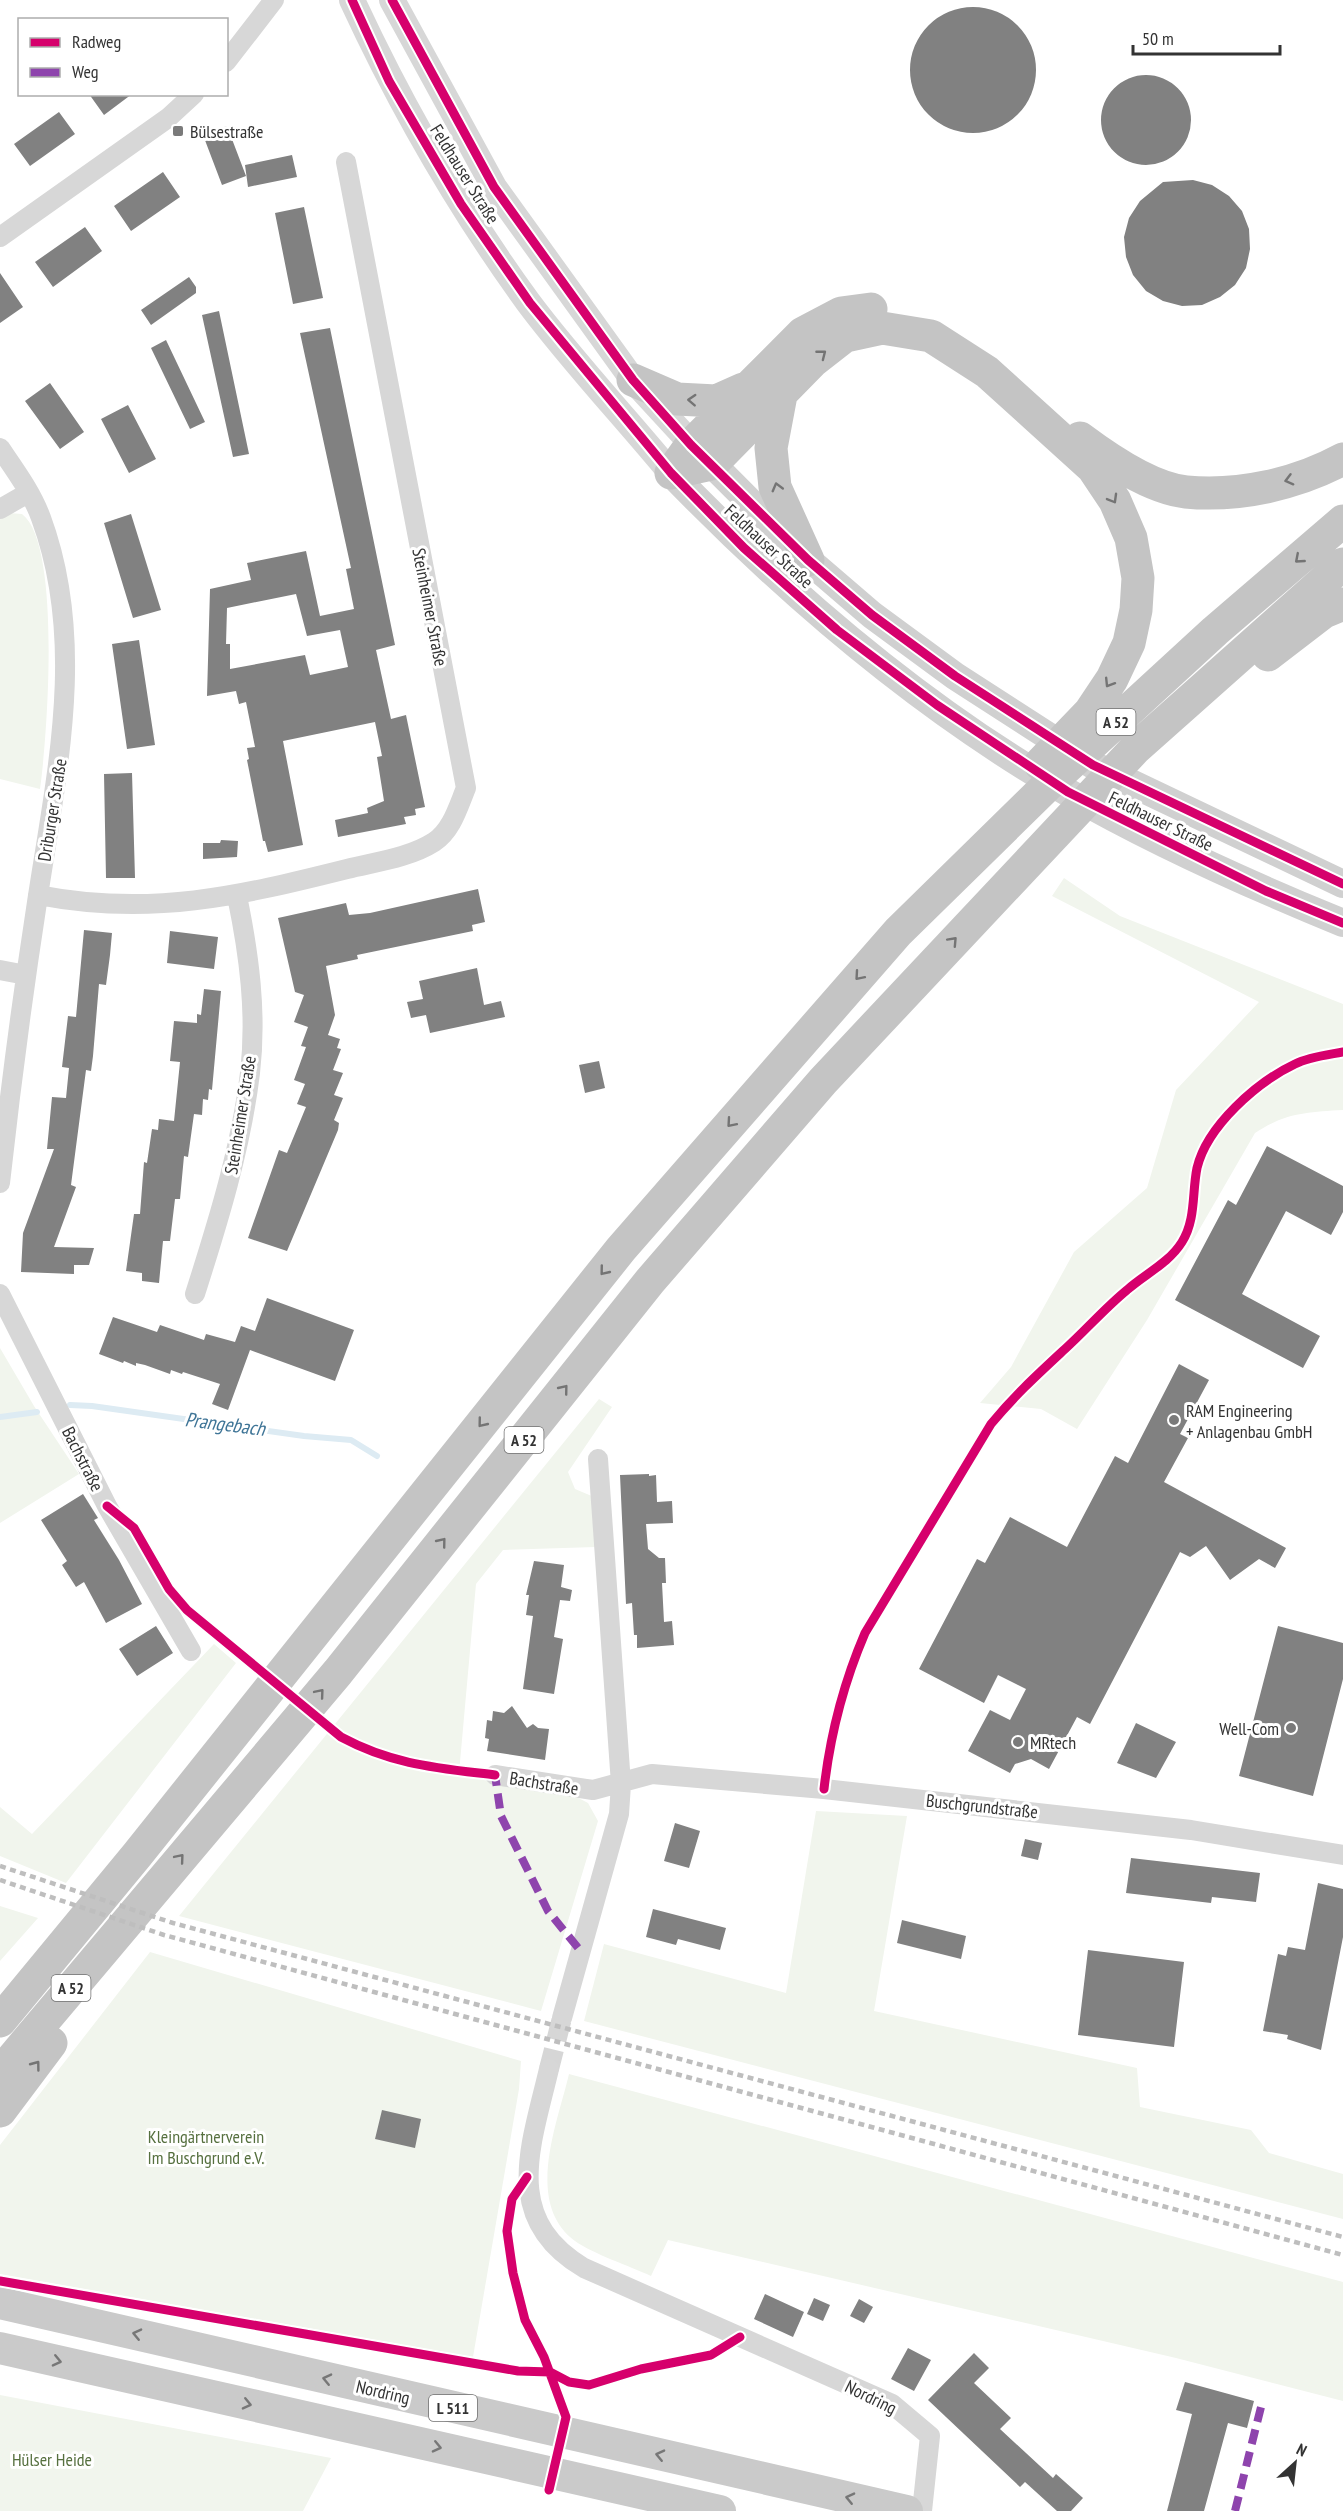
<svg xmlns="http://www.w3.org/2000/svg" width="1343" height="2511" font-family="'PT Sans Narrow',sans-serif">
<rect width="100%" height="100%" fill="#fff"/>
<path fill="#f1f5ed" d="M9 513 22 514C62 544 47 741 40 789L0 779V519Z
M1064 878 1120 916 1343 1004V1110C1307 1112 1285 1113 1255 1133L1147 1320 1077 1429 1041 1409 980 1403 1011 1367 1074 1252 1147 1188 1176 1090 1259 1002 1052 896Z
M0 1348 34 1406 79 1474 0 1523Z
M599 1399 612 1407 568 1472 575 1489 594 1497 596 1547 503 1550 476 1584 459 1773 569 1793 588 1803 598 1821 541 2011 179 1916Z
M214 1644 236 1663 66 1883 0 1856V1807L32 1834Z
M816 1811 907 1816 874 2011 1137 2068 1140 2107 1251 2130 1269 2153 1343 2174V2219L584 2021 604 1944 786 1993Z
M0 1906 38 1918 0 1961Z
M150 1952 521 2061 519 2089 473 2357 0 2274V2145Z
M569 2074 1343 2282V2401L1176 2358 668 2240 651 2276C630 2266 593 2254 575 2241 524 2203 557 2125 569 2074Z
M0 2395 331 2458 303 2511H0Z"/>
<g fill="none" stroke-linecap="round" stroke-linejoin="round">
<path stroke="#ddebf3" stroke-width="6" d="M70 1405 92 1406 304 1436 351 1440 377 1456
M0 1417 37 1412"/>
</g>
<path fill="#818181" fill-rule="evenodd" d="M910 70a63 63 0 1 1 126 0a63 63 0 1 1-126 0Z
M1101 120a45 45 0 1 1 90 0a45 45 0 1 1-90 0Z
M89 94H132L104 115Z
M59 112 75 134 30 166 14 144Z
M227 126 246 176 222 185 203 135Z
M292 155 297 177 248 187 245 165Z
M163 172 180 197 131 231 114 206Z
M1193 180 1212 185 1229 196 1242 211 1249 229 1250 249 1246 268 1235 285 1220 297 1202 305 1182 306 1163 301 1146 291 1133 275 1126 257 1124 237 1129 218 1140 201 1163 182Z
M304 207 323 298 293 304 275 213Z
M85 227 102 251 53 287 35 262Z
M0 273 23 307 0 323Z
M189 277 196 287V293L151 325 141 310Z
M219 311 249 454 233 457 202 315Z
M330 328 395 645 376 650 391 719 406 715 425 807 415 809 416 815 404 817 406 824 338 837 335 820 368 813 367 808 384 801 377 757 382 756 375 722 283 741 303 845 268 852 265 841H263L247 760 249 759 247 748 255 747 246 702 239 704 236 691 207 696 210 589 251 580 247 563 306 551 320 616 354 609 346 569 351 568 300 333ZM296 594 307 636 340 630 348 667 310 675 305 655 230 669V644H226L227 608Z
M166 340 205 422 190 429 151 348Z
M50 383 84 432 60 449 25 401Z
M128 405 156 459 129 473 101 419Z
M131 514 161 610 133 618 104 523Z
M139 640 155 745 127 749 112 644Z
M132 773 135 878H106L104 774Z
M221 840 238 841 237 857 203 859V843H220Z
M478 889 485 922 472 925 473 931 357 955 358 959 326 966 335 1015 328 1035 340 1039 337 1048 341 1049 333 1070 343 1073 334 1095 343 1098 334 1120 339 1123 338 1130 287 1251 248 1238 279 1150 287 1153 306 1107 297 1104 305 1084 294 1080 306 1047 301 1046 308 1027 294 1022 304 995 295 992 278 918 346 903 349 915 370 913Z
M84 930 112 933 110 955 106 985 99 984 93 1056 91 1071 86 1070 71 1185 76 1187 54 1247 94 1248 89 1265H74V1274L21 1272 23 1233 54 1149H47L52 1097 66 1098 69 1068 62 1067 68 1016 76 1017Z
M170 931 218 937 214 969 167 963Z
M477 968 484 1005 501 1001 505 1017 430 1033 426 1015 411 1018 407 1002 423 999 419 981Z
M204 989 221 991 212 1090 209 1089 208 1100 203 1099 202 1115 194 1114 188 1157 184 1156 180 1199H175L170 1241H163L159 1283 142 1281V1273L126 1271 134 1214H140L144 1162 147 1163 152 1129 158 1130 159 1119 174 1121 180 1062 170 1061 174 1021 197 1023V1014L201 1015Z
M599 1061 605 1088 585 1093 579 1065Z
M1267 1146 1343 1186V1212L1331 1235 1286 1211 1242 1294 1320 1336 1303 1368 1175 1300 1228 1200 1236 1205Z
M267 1298 354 1330 335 1381 250 1350 228 1410 212 1404 220 1384 183 1372 182 1374 171 1370 170 1374 145 1365 136 1363V1366L124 1361 123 1363 99 1354 113 1317 157 1332 160 1325 204 1340 206 1334 235 1342 241 1326 255 1331Z
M1179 1364 1209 1380 1180 1434 1188 1438 1164 1482 1286 1548 1275 1568 1259 1559 1230 1580 1206 1546 1190 1557 1180 1552 1090 1724 1077 1717 1049 1769 1031 1759 1015 1764 1010 1773 968 1751 990 1710 1010 1720 1026 1689 998 1675 984 1703 919 1669 977 1559 985 1563 1010 1517 1067 1547 1115 1456 1128 1463Z
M649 1474V1476L656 1475 657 1502 672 1501 673 1523 646 1524 648 1549 659 1558H665L666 1583H662L664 1622 672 1621 674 1645 637 1648V1635H634L632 1603 626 1604 620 1475Z
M83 1494 98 1518 94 1520 119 1560 142 1604 106 1623 84 1582 76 1587 62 1565 67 1561 41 1520Z
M534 1561 564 1565 561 1587 572 1590 570 1601 560 1600 554 1637 563 1639 554 1694 523 1689 533 1616 526 1615 529 1595H526Z
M156 1626 173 1653 137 1676 119 1649Z
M1278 1626 1343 1643V1679L1313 1796 1239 1776Z
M512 1706 527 1728 533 1724 538 1728 549 1729 545 1760 487 1751 489 1739 485 1738 487 1720 492 1721 493 1711 504 1713Z
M1136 1723 1176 1742 1156 1778 1117 1763Z
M675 1823 700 1831 689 1868 664 1861Z
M1025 1839 1042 1843 1038 1860 1021 1856Z
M1131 1858 1260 1873 1256 1902 1212 1897 1211 1903 1126 1893Z
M1318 1883 1343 1889V1937L1321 2050 1287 2039 1288 2035 1263 2031 1278 1954 1286 1956 1288 1947 1305 1950Z
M653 1909 726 1928 720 1950 678 1939 676 1945 646 1937Z
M902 1920 966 1936 961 1959 897 1943Z
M1088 1950 1184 1962 1174 2047 1078 2035Z
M382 2110 421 2119 415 2148 375 2139Z
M765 2294 804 2312 793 2337 754 2319Z
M814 2298 830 2305 823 2321 807 2314Z
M859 2299 873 2307 864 2323 850 2316Z
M908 2348 931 2360 914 2391 891 2379Z
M974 2353 989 2368 974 2383 1011 2418 1000 2429 1053 2478 1056 2474 1083 2498 1071 2511H1057L1025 2482 1020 2487 928 2400Z
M1185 2382 1254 2401 1247 2428 1228 2423 1204 2511H1167L1192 2414 1176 2410Z"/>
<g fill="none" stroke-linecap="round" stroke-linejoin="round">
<path stroke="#d6d6d6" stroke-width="20" stroke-dasharray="20 10" stroke-linecap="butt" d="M549 2069 562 2018"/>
<path stroke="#d7d7d7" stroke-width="20" d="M226 62 274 0
M0 237 168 118 194 94
M0 448C15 470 32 493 41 518 88 645 55 780 36 909 22 1000 10 1092 0 1183
M0 509 28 493
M38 895C151 917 239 896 347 869 375 862 409 858 434 842 452 830 458 807 466 788L346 162
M0 970 26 975
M0 1294 107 1506 191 1651
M195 1294C218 1222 241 1148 250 1073 257 1013 249 954 237 896
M495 1775 593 1790 652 1774 824 1789 1191 1830 1343 1855
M562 2018 619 1814 621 1784 598 1459
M549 2069C531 2146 501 2219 584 2268L892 2404 930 2436 922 2511"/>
<path stroke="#d7d7d7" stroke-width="26" d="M352 0C401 106 459 207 528 302 572 361 624 416 671 473
M392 0 494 187 633 380 703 456"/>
<path stroke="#d0d0d0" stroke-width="28" d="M712 464 808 560 872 615 955 676 1093 765 1343 884
M671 473C789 595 921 708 1069 793 1156 843 1250 885 1343 923"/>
<path stroke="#cacaca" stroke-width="32" d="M0 2303 907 2511
M0 2348 720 2511"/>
<path stroke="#c4c4c4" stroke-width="33" d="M633 380 677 399 716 401 743 389
M781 395 771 448 775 487 808 560
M1080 438C1108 459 1150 488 1186 492 1239 497 1297 484 1343 459
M671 473 712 464 813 361 845 336 882 328 931 336 987 372 1093 468 1115 501 1131 538 1138 578 1136 610 1129 643 1112 679 1090 712 1040 764
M671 473 691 445 803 333 841 313 871 309
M1268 655 1324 612 1343 604
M0 2021 137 1855 621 1249 898 932 1055 778 1215 631 1343 521
M0 2073 338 1672 650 1281 823 1081 1135 749 1343 564
M0 2111 51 2043"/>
<path stroke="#bebebe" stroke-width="4.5" stroke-dasharray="6 4.5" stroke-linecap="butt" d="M0 1866 173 1923 1343 2237
M0 1880 164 1935 1343 2255"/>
<path stroke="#8e44ad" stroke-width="8" stroke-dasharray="15 8" stroke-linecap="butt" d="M491 1774 495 1775 501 1816 548 1911 579 1949
M1235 2511 1262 2403"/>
<defs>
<path id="cycleway" d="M352 0 389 81 461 204 530 303 671 473 744 548 837 630 937 705 1068 792 1266 891 1343 923
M392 0 494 187 633 380 691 445 808 560 872 615 955 676 1093 765 1343 884
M107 1506 134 1528 169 1589 187 1610 341 1737C393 1765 438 1768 495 1775
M824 1789C830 1736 844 1682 865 1633L991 1424C1015 1395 1037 1375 1065 1349 1086 1330 1105 1308 1127 1290 1145 1274 1169 1263 1182 1242 1196 1220 1192 1192 1197 1168 1207 1126 1257 1082 1295 1064 1309 1057 1327 1055 1343 1052
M527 2177 512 2199 507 2231 513 2273 525 2320 544 2357 566 2417 549 2490
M0 2281 518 2371 550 2372 569 2382 589 2385 641 2369 711 2355 740 2337"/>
</defs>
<use href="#cycleway" stroke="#fff" stroke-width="13"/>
<use href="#cycleway" stroke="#d6006c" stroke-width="9"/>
</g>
<defs><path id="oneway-chevron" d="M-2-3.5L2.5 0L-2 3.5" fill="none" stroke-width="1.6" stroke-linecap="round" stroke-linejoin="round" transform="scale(1.5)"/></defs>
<g stroke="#747474">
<use href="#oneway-chevron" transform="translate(822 354) rotate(-38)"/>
<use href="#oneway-chevron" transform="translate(692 400) rotate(-177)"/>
<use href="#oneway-chevron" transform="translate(1289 480) rotate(165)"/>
<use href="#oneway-chevron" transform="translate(777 487) rotate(-105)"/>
<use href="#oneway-chevron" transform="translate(1113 499) rotate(60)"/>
<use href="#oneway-chevron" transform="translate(1299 559) rotate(139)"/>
<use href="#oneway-chevron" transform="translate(1109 683) rotate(122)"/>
<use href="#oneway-chevron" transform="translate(953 941) rotate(-47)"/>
<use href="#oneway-chevron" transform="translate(859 976) rotate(131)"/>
<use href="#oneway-chevron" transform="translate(731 1123) rotate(131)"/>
<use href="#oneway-chevron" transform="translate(604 1271) rotate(129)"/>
<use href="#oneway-chevron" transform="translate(564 1389) rotate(-51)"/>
<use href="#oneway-chevron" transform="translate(482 1423) rotate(129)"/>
<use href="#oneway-chevron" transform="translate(442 1542) rotate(-51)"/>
<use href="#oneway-chevron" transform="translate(320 1693) rotate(-50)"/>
<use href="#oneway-chevron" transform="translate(180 1858) rotate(-50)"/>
<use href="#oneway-chevron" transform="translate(36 2065) rotate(-53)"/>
</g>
<g stroke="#777">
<use href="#oneway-chevron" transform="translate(137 2334) rotate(-167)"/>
<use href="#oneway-chevron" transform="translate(57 2361) rotate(13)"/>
<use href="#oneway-chevron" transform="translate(327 2379) rotate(-167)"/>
<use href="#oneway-chevron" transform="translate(247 2404) rotate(13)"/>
<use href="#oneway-chevron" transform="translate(437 2447) rotate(13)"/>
<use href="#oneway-chevron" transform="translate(660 2455) rotate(-167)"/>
<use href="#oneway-chevron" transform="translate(850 2498) rotate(-167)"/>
</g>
<g fill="#7a7a7a" stroke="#fff" stroke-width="2">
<rect x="172" y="125" width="12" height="12" rx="3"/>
<circle cx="1174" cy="1420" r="6"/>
<circle cx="1291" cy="1728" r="6"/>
<circle cx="1018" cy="1742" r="6"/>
</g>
<g text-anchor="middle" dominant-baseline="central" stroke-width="6" stroke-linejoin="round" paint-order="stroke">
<g fill="#fff" stroke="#707070" stroke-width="1.5">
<rect x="1096.5" y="709" width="39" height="26" rx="4.5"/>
<rect x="504.5" y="1427" width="39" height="26" rx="4.5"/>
<rect x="51.5" y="1975" width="39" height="26" rx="4.5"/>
<rect x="429" y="2395" width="48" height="26" rx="4.5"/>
</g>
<g font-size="16" font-weight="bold" fill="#333">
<text x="1116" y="722">A 52</text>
<text x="524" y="1440">A 52</text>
<text x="71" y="1988">A 52</text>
<text x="453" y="2408">L 511</text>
</g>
<g font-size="18" fill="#333" stroke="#fff" text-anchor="start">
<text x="190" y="131">Bülsestraße</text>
<text x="1186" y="1410">RAM Engineering<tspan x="1186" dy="21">+ Anlagenbau GmbH</tspan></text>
<text x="1279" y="1728" text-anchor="end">Well-Com</text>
<text x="1030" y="1742">MRtech</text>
</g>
<g font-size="18" fill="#333" stroke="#fff">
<text transform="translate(465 174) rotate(58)">Feldhauser Straße</text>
<text transform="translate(769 546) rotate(43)">Feldhauser Straße</text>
<text transform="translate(430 607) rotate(79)">Steinheimer Straße</text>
<text transform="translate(52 810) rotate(-81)">Driburger Straße</text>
<text transform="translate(1161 821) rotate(26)">Feldhauser Straße</text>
<text transform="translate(240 1115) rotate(-81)">Steinheimer Straße</text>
<text transform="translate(83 1459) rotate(63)">Bachstraße</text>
<text transform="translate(544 1783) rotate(9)">Bachstraße</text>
<text transform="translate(982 1806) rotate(6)">Buschgrundstraße</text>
<text transform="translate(383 2392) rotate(13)">Nordring</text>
<text transform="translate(871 2397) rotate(26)">Nordring</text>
</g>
<g font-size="18" fill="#56703f" stroke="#fff">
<text x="206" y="2136">Kleingärtnerverein<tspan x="206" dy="21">Im Buschgrund e.V.</tspan></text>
<text x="52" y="2459">Hülser Heide</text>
</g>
<g font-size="20" font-style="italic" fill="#3f7597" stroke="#fff">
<text transform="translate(225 1424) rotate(7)">Prangebach</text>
</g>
</g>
<rect x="18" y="18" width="210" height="78" fill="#ffffff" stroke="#adadad" stroke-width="1.5"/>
<rect x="30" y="38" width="30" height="9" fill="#d6006c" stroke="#adadad" stroke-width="1.5"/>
<text x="72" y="48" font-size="18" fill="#333333">Radweg</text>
<rect x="30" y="68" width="30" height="9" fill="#8e44ad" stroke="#adadad" stroke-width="1.5"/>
<text x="72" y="78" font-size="18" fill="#333333">Weg</text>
<g transform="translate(1295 2463) rotate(27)" stroke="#ffffff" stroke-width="4.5" paint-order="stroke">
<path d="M0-4.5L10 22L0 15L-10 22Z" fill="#333333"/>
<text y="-9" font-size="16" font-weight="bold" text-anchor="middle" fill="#333333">N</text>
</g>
<path d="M1133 45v9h147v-9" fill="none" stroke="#333333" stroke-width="3"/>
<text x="1142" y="45" font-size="18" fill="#333333" stroke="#ffffff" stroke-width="4.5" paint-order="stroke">50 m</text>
</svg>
